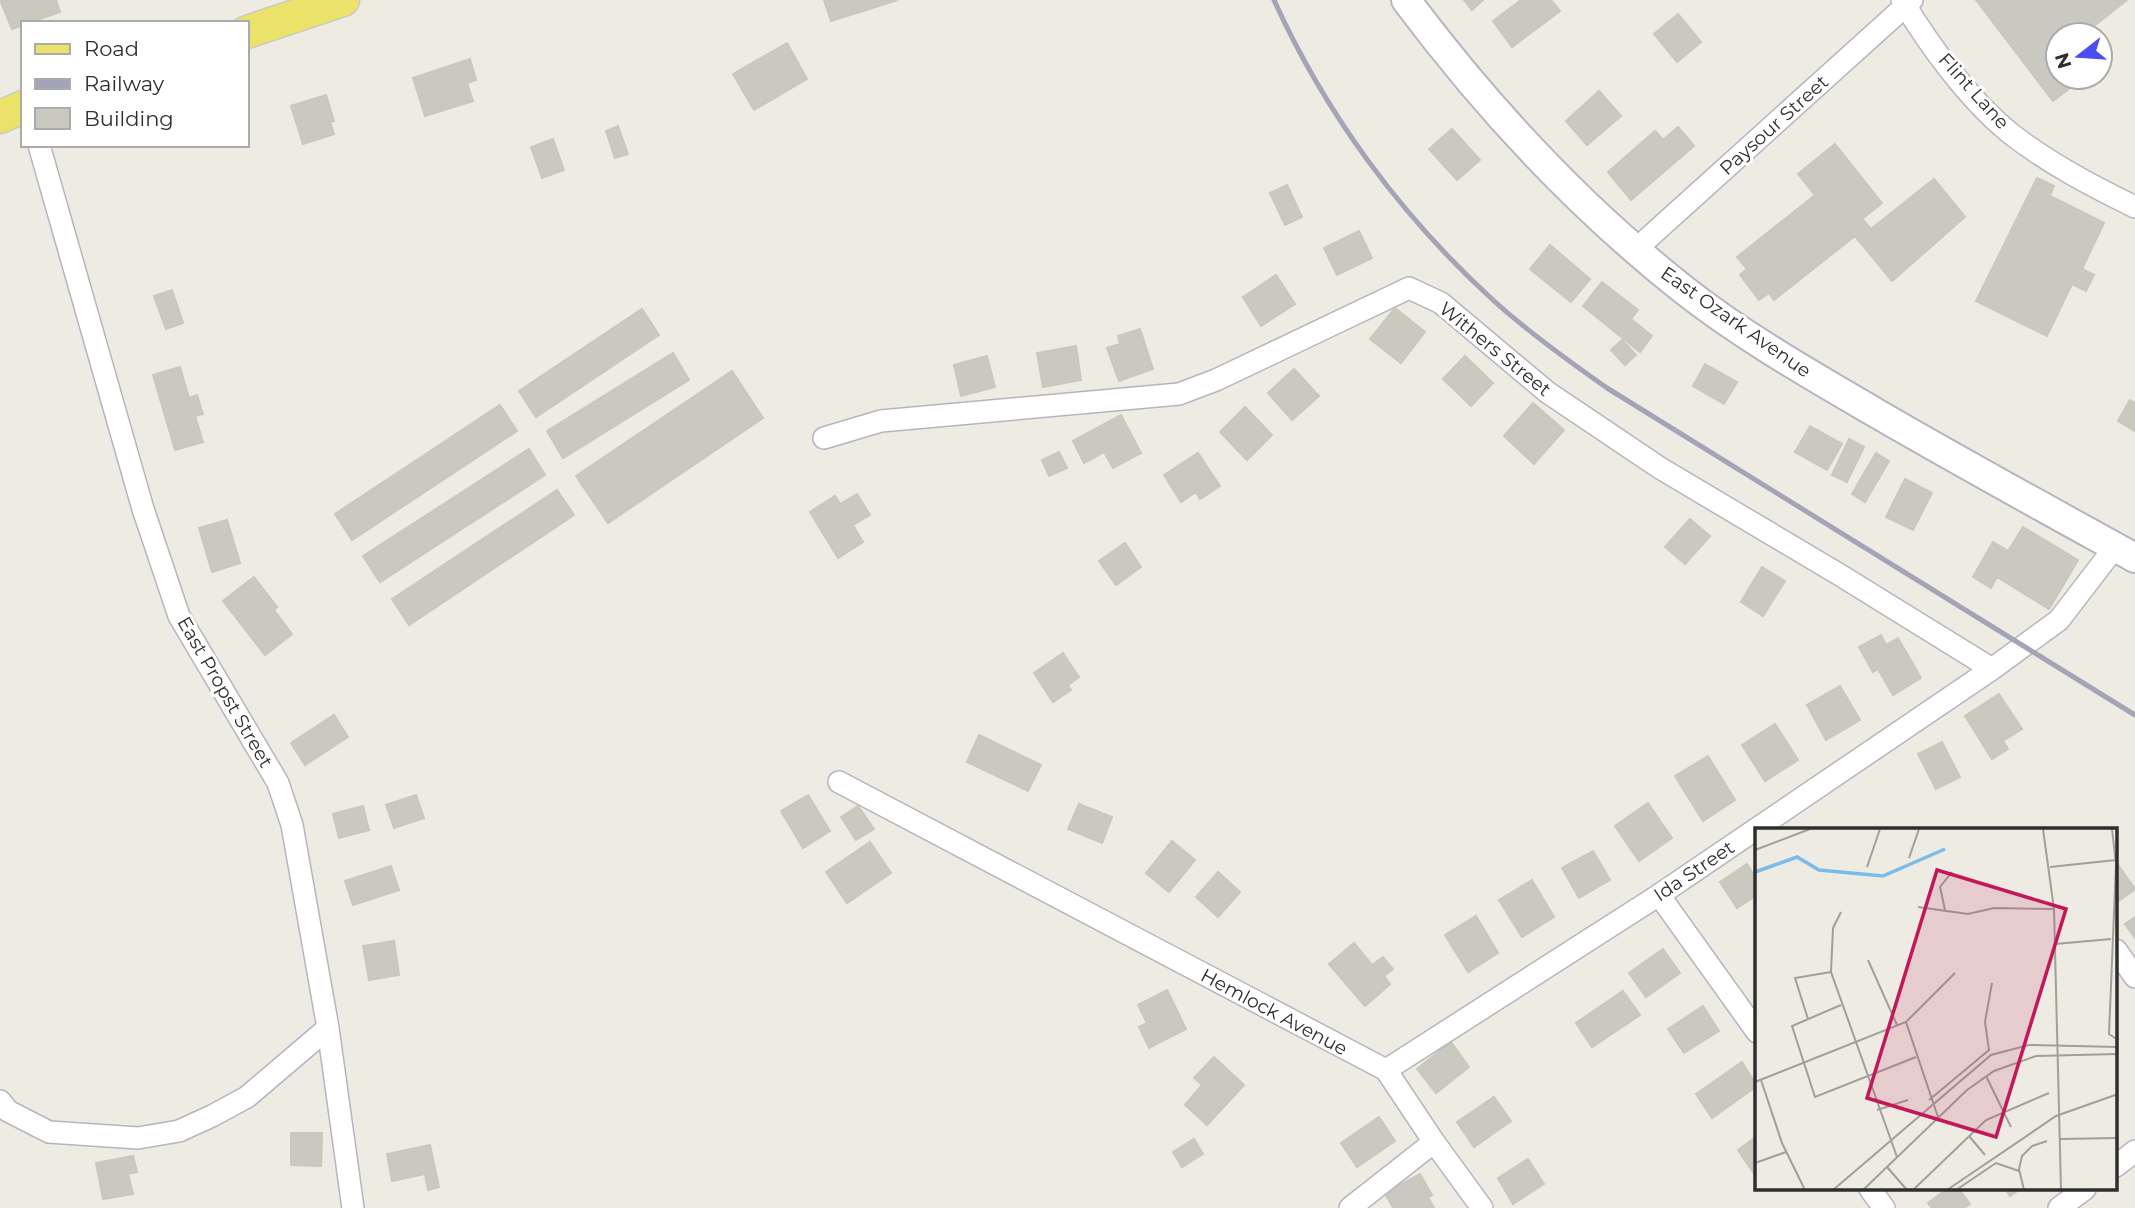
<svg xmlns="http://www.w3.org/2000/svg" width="2135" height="1208" font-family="Montserrat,sans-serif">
<rect width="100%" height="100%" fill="#eeebe2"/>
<path fill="#cac9c0" stroke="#cac7bb" stroke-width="2" d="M0 0H56L60 12 29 23H23V25L12 29Z
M824 0H898L831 21Z
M1464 0H1483L1472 10Z
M1521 0H1551L1560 11 1512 47 1493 21Z
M1976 0H2127L2085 33 2087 35H2058V77H2084L2053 101Z
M1678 14 1701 42 1677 62 1654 34Z
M787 43 807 79 754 110 733 74Z
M470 59 476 80 467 83 473 101 425 116 413 78Z
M1599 91 1621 116 1587 145 1566 121Z
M326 95 334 121 330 122 334 134 303 144 291 106Z
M618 126 628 154 615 158 606 131Z
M1678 127 1694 146 1631 200 1608 172 1655 131 1663 140Z
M1452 129 1480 160 1457 180 1429 149Z
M553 139 564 170 542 178 531 147Z
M1835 144 1882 203 1862 219 1871 229 1934 179 1965 217 1892 281 1855 236 1774 300 1769 293 1759 300 1740 275 1747 269 1737 257 1815 195 1798 174Z
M2037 178 2054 186 2050 196 2104 223 2082 269 2094 275 2086 291 2072 284 2047 336 1976 301Z
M1287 185 1302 217 1285 225 1270 193Z
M1359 231 1372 258 1337 275 1324 248Z
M1550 245 1590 279 1571 302 1530 269Z
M1276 275 1295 304 1261 326 1243 297Z
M1602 282 1638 310 1631 319 1652 336 1640 352 1583 306Z
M172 290 183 323 166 329 154 296Z
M1395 308 1425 332 1401 363 1370 339Z
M642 309 659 335 536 417 519 391Z
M1140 329 1153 369 1119 381 1107 348 1120 344 1118 336Z
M1622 340 1636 355 1625 365 1611 350Z
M1076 346 1081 380 1043 387 1037 353Z
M673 353 689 380 563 458 547 431Z
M987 356 995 387 961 396 954 365Z
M1465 356 1493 383 1471 406 1443 379Z
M1705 364 1737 382 1724 404 1693 386Z
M180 367 189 398 197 395 203 414 195 416 203 442 175 450 153 375Z
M1294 369 1319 396 1292 420 1268 393Z
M732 371 763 418 608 523 576 476Z
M2130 400 2135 403V431L2118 421Z
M1533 403 1564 430 1534 464 1504 436Z
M500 405 517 431 352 540 335 514Z
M1245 407 1272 435 1247 460 1220 432Z
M1121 415 1141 453 1113 468 1104 452 1084 463 1073 441Z
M1810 426 1842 444 1827 470 1795 452Z
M1849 439 1864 447 1847 482 1832 475Z
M529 449 545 475 380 582 363 556Z
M1059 452 1067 468 1049 476 1042 460Z
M1198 453 1220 486 1200 499 1196 492 1181 502 1164 475Z
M1876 453 1889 461 1865 502 1852 494Z
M1905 479 1932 493 1913 530 1886 517Z
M557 490 574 515 409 625 392 599Z
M857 494 870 515 853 525 863 542 838 558 810 512 835 496 840 504Z
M1690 519 1710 536 1685 564 1665 547Z
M227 520 240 563 212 572 199 528Z
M2023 527 2078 560 2049 609 1997 577 1991 588 1973 577 1993 542 2008 551Z
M1125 543 1141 567 1116 585 1099 561Z
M1762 567 1785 581 1763 616 1741 602Z
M254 577 277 607 274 610 292 634 265 655 223 601Z
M1881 635 1886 645 1898 638 1921 678 1893 695 1878 669 1873 672 1859 647Z
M1063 653 1079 677 1068 685 1071 690 1053 702 1034 673Z
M1840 686 1860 720 1826 740 1807 705Z
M1999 694 2022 729 2003 741 2008 749 1992 759 1965 716Z
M334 715 348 737 305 765 291 743Z
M1775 724 1798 760 1765 781 1742 745Z
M979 735 1041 765 1028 791 967 762Z
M1942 742 1960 777 1936 789 1918 754Z
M1708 756 1735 800 1703 821 1675 776Z
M416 795 424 818 394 828 386 805Z
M808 795 830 831 803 848 781 811Z
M1648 803 1672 838 1639 861 1615 826Z
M1079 804 1112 817 1102 843 1068 829Z
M363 806 369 830 339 838 333 814Z
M858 806 874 829 856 840 841 817Z
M1172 841 1195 860 1169 892 1146 873Z
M870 842 891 873 847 903 826 872Z
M1593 851 1610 880 1579 898 1562 868Z
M2116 862 2135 889 2116 903Z
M1747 864 1757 880V895L1737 908 1720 882Z
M391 866 399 890 353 905 345 881Z
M1218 872 1240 892 1218 917 1196 897Z
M1532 880 1554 917 1522 937 1499 900Z
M1476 916 1498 953 1468 972 1445 935Z
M2135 917V938L2125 924Z
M394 941 399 975 369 980 363 946Z
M1354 943 1372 965 1383 957 1393 969 1384 976 1390 984 1365 1006 1329 964Z
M1663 949 1680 973 1646 997 1629 973Z
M1167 990 1186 1029 1149 1048 1139 1027 1147 1023 1138 1005Z
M1623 991 1640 1015 1592 1047 1576 1023Z
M1703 1006 1719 1031 1684 1053 1668 1029Z
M1451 1042 1469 1067 1436 1093 1417 1069Z
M1214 1057 1244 1085 1207 1125 1185 1105 1202 1085 1194 1078Z
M1742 1062 1757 1086 1712 1118 1696 1094Z
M1494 1097 1511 1121 1474 1147 1457 1122Z
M1379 1117 1395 1141 1357 1167 1341 1143Z
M291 1133H322L321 1166 291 1165Z
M1757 1136V1173L1755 1175 1738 1150Z
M1194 1139 1203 1154 1182 1167 1173 1152Z
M430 1145 439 1187 428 1190 425 1174 392 1181 387 1154Z
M133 1156 137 1172 128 1174 133 1194 103 1199 96 1163Z
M1528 1159 1544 1184 1513 1204 1498 1178Z
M1420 1174 1432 1195 1428 1197 1434 1208H1393L1385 1193Z
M1947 1189H1959L1970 1204 1964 1208H1932L1928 1203Z
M2005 1189H2020L2010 1196Z"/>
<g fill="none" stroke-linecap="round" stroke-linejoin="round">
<defs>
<path id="street" d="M1902 0C1929 45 1969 100 2010 133 2048 163 2092 186 2135 207
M39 145 143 509 179 616 278 783 292 825 328 1028 353 1208
M1635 250 1912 0
M824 438 881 421 1179 394 1216 380 1409 288 1441 303 1547 392 1660 468 1840 575 1992 669
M839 782 1386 1070 1434 1142 1482 1208
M1659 895 1757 1032
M2116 950 2135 977
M1386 1070 1659 895 1992 669 2059 620 2115 547
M0 1101 8 1111 49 1132 138 1138 179 1131 212 1116 247 1097 328 1028
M2116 1166 2135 1151
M1870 1189 1884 1208
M1350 1208 1434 1142
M2059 1208 2085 1189"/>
<path id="secondary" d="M1406 0C1486 107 1579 207 1684 290 1744 337 1811 375 1876 413 1962 463 2048 510 2135 558"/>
<path id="primary" d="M247 32 343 0
M0 117 23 107"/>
</defs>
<use href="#street" stroke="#b5b5c0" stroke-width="24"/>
<use href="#secondary" stroke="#b5b5c0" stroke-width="32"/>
<use href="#primary" stroke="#c9c9c9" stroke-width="35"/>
<use href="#street" stroke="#fff" stroke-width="21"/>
<use href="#secondary" stroke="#fff" stroke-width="28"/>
<use href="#primary" stroke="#ebe26a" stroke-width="32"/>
<path stroke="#a4a4b7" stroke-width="5" d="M1274 0C1325 113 1401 216 1493 300 1528 332 1567 360 1607 388L2135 715"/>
</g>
<g text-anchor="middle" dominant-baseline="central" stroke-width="6" stroke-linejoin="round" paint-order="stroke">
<g font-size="19" fill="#2e2e2e" stroke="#fff">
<text transform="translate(1974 91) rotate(48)">Flint Lane</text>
<text transform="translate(1774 125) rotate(-42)">Paysour Street</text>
<text transform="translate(1736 322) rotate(35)">East Ozark Avenue</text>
<text transform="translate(1495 349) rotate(39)">Withers Street</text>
<text transform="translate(225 692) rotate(60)">East Propst Street</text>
<text transform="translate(1694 871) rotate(-34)">Ida Street</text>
<text transform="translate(1274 1012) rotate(28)">Hemlock Avenue</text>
</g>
</g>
<g transform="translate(1755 828)">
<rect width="362" height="362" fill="#eeebe2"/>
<path fill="none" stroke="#7bbbea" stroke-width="3.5" d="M0 44 42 29 64 42 128 48 190 21"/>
<path fill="none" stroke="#a19f9a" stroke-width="2" d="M288 1 299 81 306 362M357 1 361 36 354 206 363 212M0 22 55 1M154 30 164 1M112 39 125 1M295 39 361 32M163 79 213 86 239 80 299 81M190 82 185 59 197 44M86 84 78 100 76 144 142 329M300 116 356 111M113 132 142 197M86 177 37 198 60 269 161 229M53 191 40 150 76 144M151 194 183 289M231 248 256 299M6 252 27 315 50 362M0 254 151 194 200 145M174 272 234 222 230 194 237 155M122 282 153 272M214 308 230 327M305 311 363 310M0 335 31 324M132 339 152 362M78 362 236 227 274 217 363 219M108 362 212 262 239 243 281 228 363 226M158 362 231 292 294 265M192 362 301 288 363 266M201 362 241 335 264 343M269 362 264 341 267 328 277 318 292 313"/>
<path fill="#c2185b" fill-opacity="0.15" stroke="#c2185b" stroke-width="3.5" d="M182 42 311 81 241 309 112 270Z"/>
<rect width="362" height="362" fill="none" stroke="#2e2e2e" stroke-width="3.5"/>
</g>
<rect x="21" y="21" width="228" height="126" fill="#ffffff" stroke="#ababab" stroke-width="2"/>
<rect x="35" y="44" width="35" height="10" fill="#ebe26a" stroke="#ababab" stroke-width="2"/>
<text x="84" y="56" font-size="21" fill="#2e2e2e">Road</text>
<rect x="35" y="79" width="35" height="10" fill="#a4a4b7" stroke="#ababab" stroke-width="2"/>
<text x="84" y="91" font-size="21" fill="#2e2e2e">Railway</text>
<rect x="35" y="108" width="35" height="21" fill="#cac9c0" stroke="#ababab" stroke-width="2"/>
<text x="84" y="126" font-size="21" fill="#2e2e2e">Building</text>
<g transform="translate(2079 56) rotate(253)"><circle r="33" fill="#ffffff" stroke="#ababab" stroke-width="2"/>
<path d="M0-5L12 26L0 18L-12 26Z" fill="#4b4ff2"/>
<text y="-10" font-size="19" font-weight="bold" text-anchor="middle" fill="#2e2e2e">N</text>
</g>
</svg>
